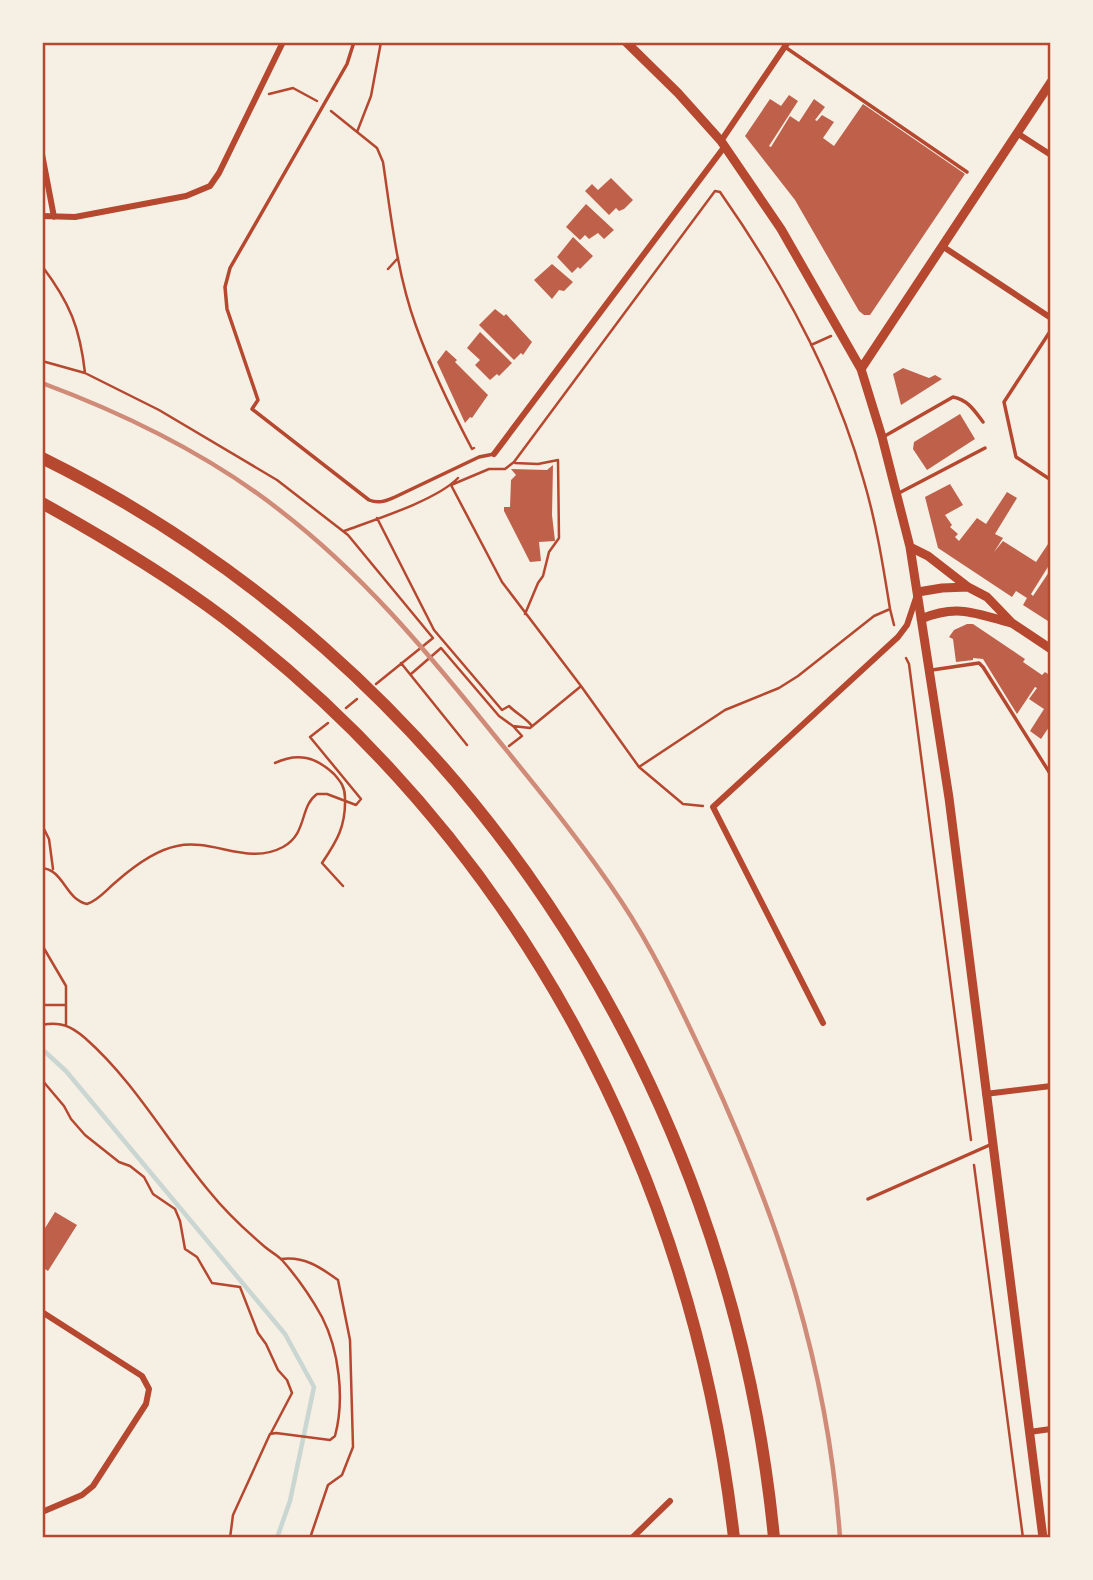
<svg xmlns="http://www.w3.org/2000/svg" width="1093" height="1580" font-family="'Golos Text',sans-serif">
<rect width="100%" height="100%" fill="#f6efe4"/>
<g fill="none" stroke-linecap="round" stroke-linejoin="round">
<path stroke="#c9d6d2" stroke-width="4.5" d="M42 1049 66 1071 285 1334 314 1387 290 1501 277 1538"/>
</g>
<path fill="#bf614a" d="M789 95 798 101 769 146 771 147 790 116 799 122 814 99 825 107 815 120 817 121 822 115 834 122 823 138 834 146 863 104 965 174 870 315H864L859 311 795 200 745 136 770 99 781 106Z
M611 178 633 200 624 209 619 211 616 208 609 215 585 191 592 184 598 190Z
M586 204 614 230 604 239 598 233 589 239 585 235 580 240 566 227Z
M573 237 593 256 580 269 578 267 572 273 557 257Z
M552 264 573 282 564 291 559 290 552 299 534 280Z
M495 309 504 316 506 314 532 342 523 355 521 353 514 360 479 325Z
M480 332 512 363 499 376 497 374 490 380 475 365 480 360 467 348Z
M446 350 457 360 455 362 488 395 472 418 470 417 465 423 437 362Z
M903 368 929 378 935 375 942 379 901 405 893 374Z
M960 414 975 439 927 470 913 449 914 442Z
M553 465 552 515 555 541 539 542 541 561 530 562 504 511V507H510L511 480 516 475 511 469 547 470Z
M950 484 963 505 945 515 952 525 950 527 958 534 955 537 959 541 977 518 986 524 1007 492 1017 498 995 534 1003 538 994 552 1003 541 1036 562 1048 544 1051 546V562L1031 594 1033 596 1049 572 1051 573V623L1023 605 1027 598 1016 591 1012 597 938 548 925 497Z
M967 624H973L1025 659 1023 662 1042 675 1045 672 1051 676V724L1041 739 1030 731 1044 709 1029 699 1037 688 1035 687 1017 714 983 659 973 658V660L956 662 953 639 949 637 954 630Z
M55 1212 77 1225 48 1271 42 1267V1233Z"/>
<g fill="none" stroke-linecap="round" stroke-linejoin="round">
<path stroke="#b5482f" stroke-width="2.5" d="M269 94 293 88 317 101
M331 111 377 148 383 162C391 216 397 274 416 326 431 368 451 409 472 449L474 448
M357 132 371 96 381 42
M42 266C70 303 80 328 85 373
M388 269 398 258
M811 345 831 336
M42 361 85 373 159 410 277 480 348 535 433 638 376 684
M515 463 538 464 558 460 559 538 549 552 543 576 538 583 525 614
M377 518 434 630 502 710 509 706C517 714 526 718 532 726
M344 531C374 520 437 500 458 478
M906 658 909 664 971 1140
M401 663 467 745
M411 674 441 648 499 716 513 726 530 728 580 687
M346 708 357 699
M509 746 522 736 513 726
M275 763C298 752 316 757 334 774 341 782 345 787 345 798 346 826 337 841 322 863L343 886
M639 767 725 710 779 688 798 676 874 616 890 609 894 625
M703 806 683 804 639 767 581 686 502 582 451 485 489 469H505L514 462 715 191 720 192C781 279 834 375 863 478 876 521 883 565 890 609
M42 825 49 839 53 869
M42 868C64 870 65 899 87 904 99 900 107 889 117 881 133 867 156 850 177 846 213 838 248 866 283 847 308 833 299 807 317 794H327L356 805 361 799 310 737 328 723
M42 945 66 986V1025
M42 1005H66
M42 1025C60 1021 71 1026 85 1038 135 1082 167 1141 209 1191 225 1211 245 1230 265 1247 271 1252 277 1255 282 1260 297 1277 311 1297 322 1317 339 1350 345 1399 335 1436L330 1440 276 1433 270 1434 233 1515 230 1538
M42 1080 64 1106 71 1119 85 1135 119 1162 130 1166 144 1177 153 1194 175 1209 180 1221 185 1249 197 1257 212 1283 240 1287 258 1333 266 1344 278 1370 287 1380 292 1393 271 1433
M974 1165 1023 1538
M281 1259C304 1256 320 1267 338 1280L350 1340 353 1447 342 1475 328 1485 310 1538"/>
<path stroke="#b5482f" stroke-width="3.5" d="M354 42 347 64 230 268 225 287 227 309 258 400 252 409 369 500C379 504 385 501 395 497L479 457 494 454
M785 47 967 172
M1051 330 1004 402 1016 457 1051 480
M883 437 953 397C968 400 974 410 983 422
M897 494 985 448
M932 670 979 663 983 667 1051 775
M868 1199 992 1144"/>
<path stroke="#b5482f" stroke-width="6" d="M1017 133 1051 155
M721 141 788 42
M42 154 54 217
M42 216 75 217 186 196 210 186 219 173 283 42
M942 246 1051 318
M494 454 725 146
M823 1023 713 807 898 637 907 625 916 598
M985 1094 1051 1086
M42 1312 142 1376 149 1389 146 1404 93 1486 82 1495 42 1512
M1029 1432 1051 1429
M632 1538 670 1501"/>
<path stroke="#b5482f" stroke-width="9" d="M626 42 678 93 721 141 781 229 861 369 882 437 910 547 949 798 1043 1538
M861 369 1051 82
M910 547 928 556 968 587
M918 592 942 588 968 587 987 597 1012 623 1051 649
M921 619C957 604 975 613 1011 623"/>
<path stroke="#b5482f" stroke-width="12" d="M42 458C457 663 730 1079 774 1538
M42 503C105 538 167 575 224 618 519 843 692 1172 734 1538"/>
<path stroke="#cf8b77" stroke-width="4.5" d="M42 383C128 415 210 455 282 512 361 573 423 647 486 725 532 782 580 839 621 901 655 952 681 1009 707 1064 779 1220 828 1366 840 1538"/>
</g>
<rect width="1093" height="1580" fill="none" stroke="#f6efe4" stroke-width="88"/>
<rect x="44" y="44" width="1005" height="1492" fill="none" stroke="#b5482f" stroke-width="2.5"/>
</svg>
